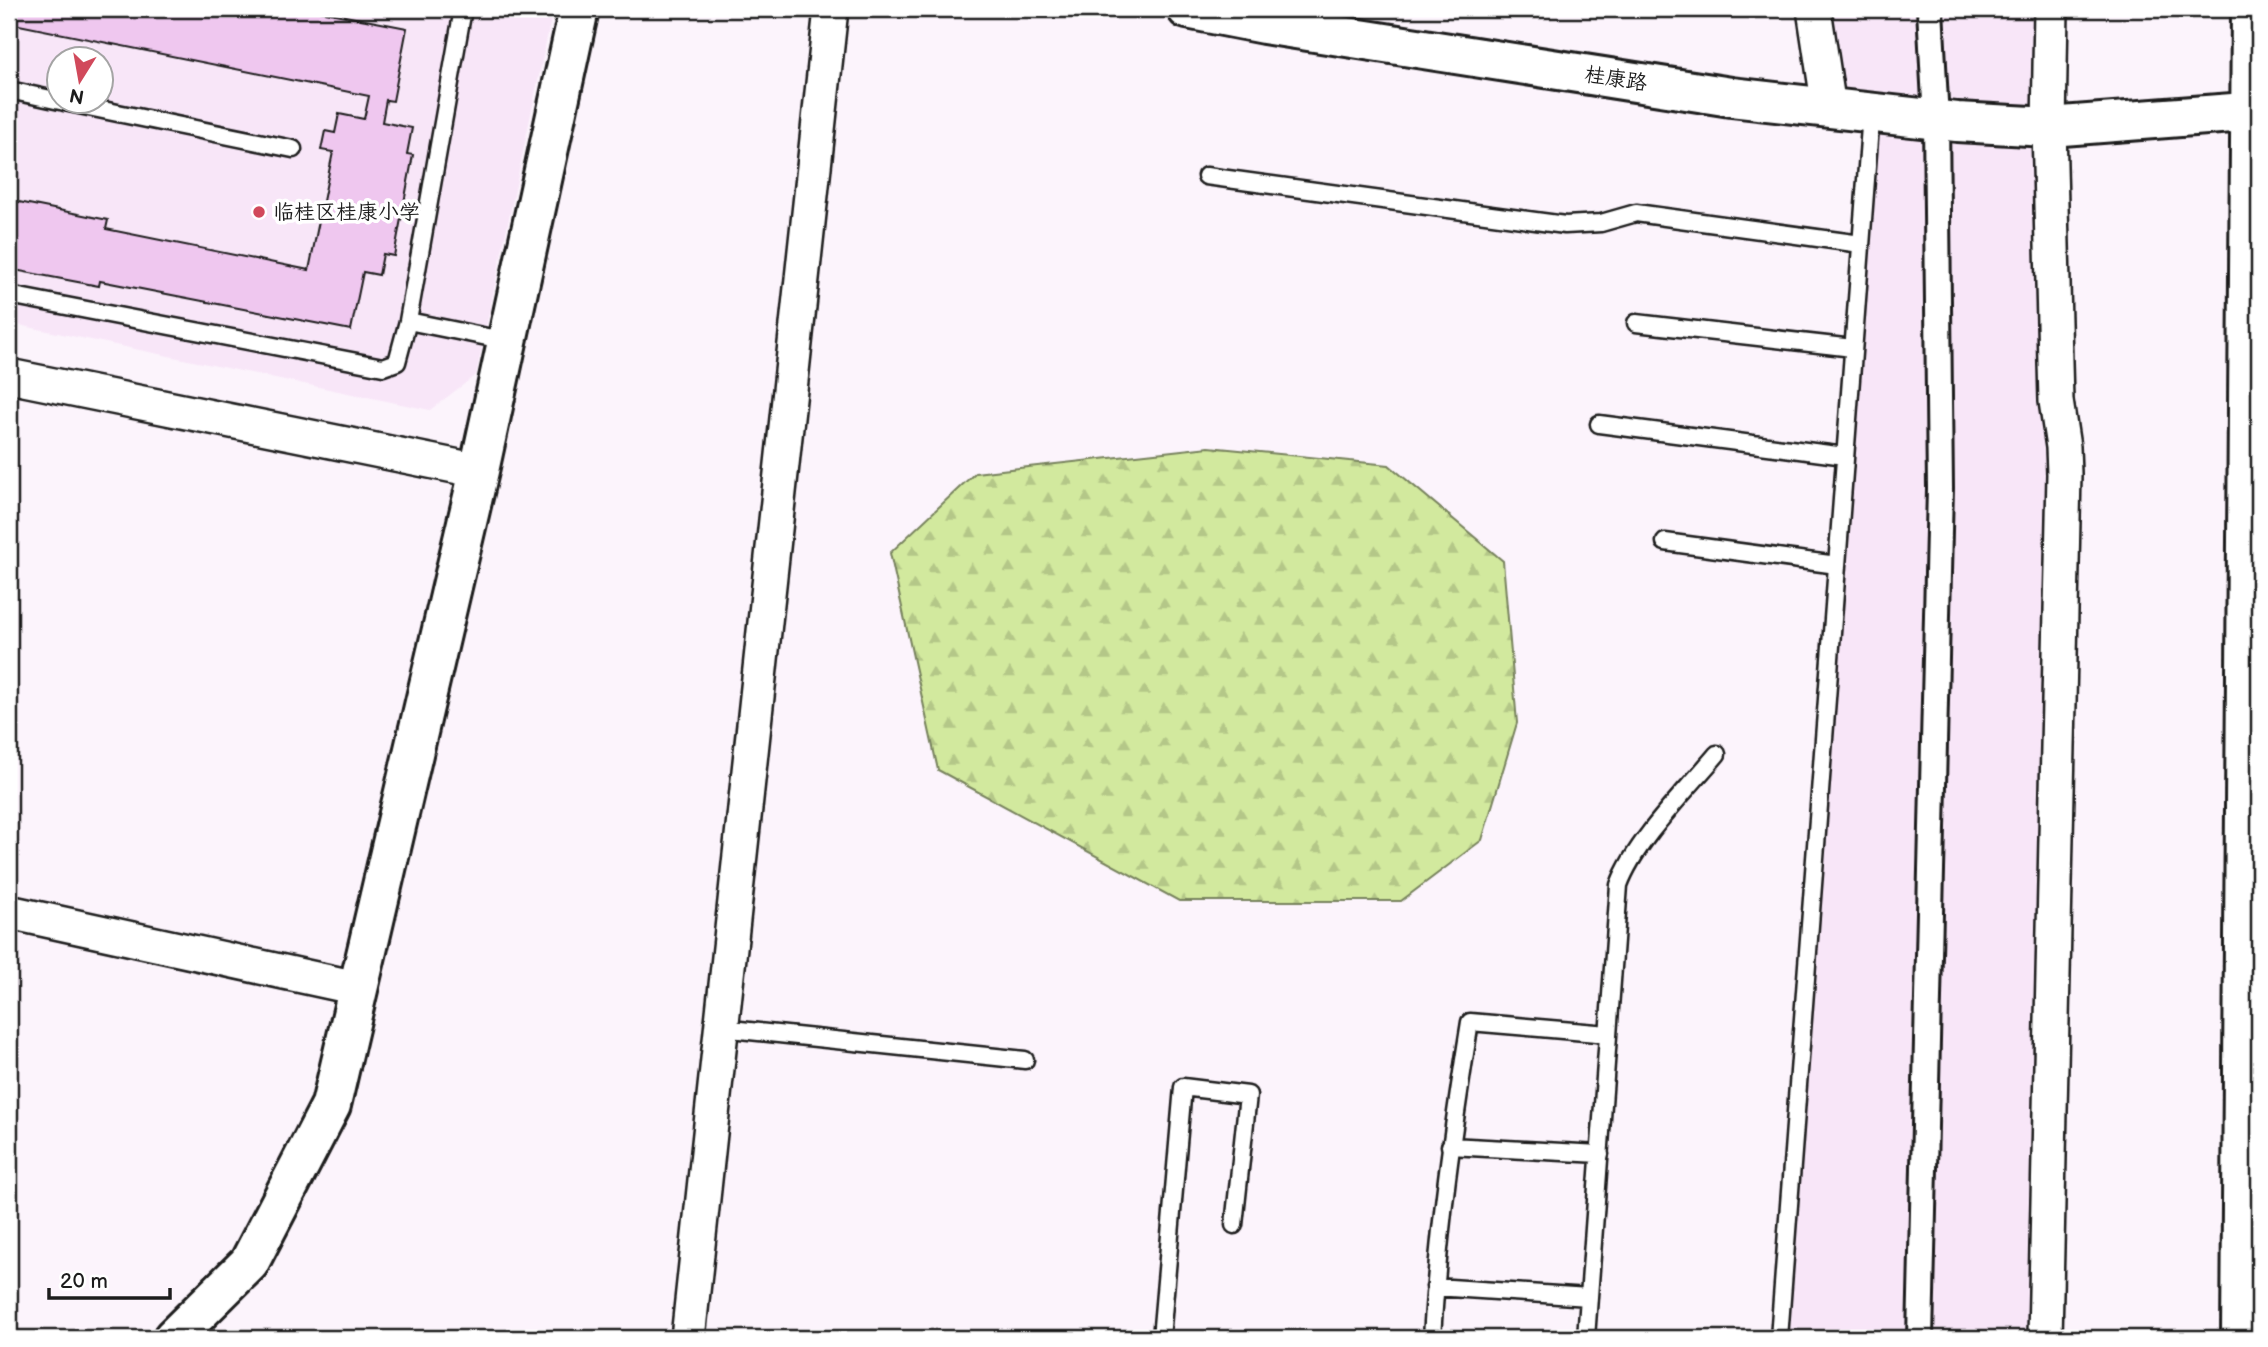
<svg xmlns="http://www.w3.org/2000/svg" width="2268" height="1347" font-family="'Balsamiq Sans','LXGW WenKai TC',sans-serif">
<defs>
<pattern id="forest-firs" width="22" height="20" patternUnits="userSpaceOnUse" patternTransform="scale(1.75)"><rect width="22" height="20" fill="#d2e99e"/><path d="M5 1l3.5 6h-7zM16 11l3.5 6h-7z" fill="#b4c788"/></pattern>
</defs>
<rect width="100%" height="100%" fill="#fcf4fc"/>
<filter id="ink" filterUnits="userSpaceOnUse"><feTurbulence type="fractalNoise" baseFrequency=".0143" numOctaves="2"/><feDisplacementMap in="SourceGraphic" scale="14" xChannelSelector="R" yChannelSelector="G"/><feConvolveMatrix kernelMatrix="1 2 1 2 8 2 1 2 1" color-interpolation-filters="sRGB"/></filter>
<g filter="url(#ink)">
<path fill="#f8e6f8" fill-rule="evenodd" d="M9 9H553L476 375 430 410 9 323ZM60 60H102V102H60Z
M1814 9H2051L2045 1338H1779L1871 113 1829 108Z"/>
<path fill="url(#forest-firs)" stroke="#77825d" stroke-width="2" d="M1209 447 1389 465 1503 561 1517 723 1482 840 1401 901H1179L938 770 890 553 975 473Z"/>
<path fill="#efc7ef" stroke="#1c1c1c" stroke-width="2" d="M9 9H309L407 28 393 101 386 100 382 122 412 128 407 154 413 155 394 256 383 254 379 275 363 272 351 330 100 281 99 286 9 269V200L108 220 106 229 309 270 333 152 321 150 325 131 335 133 339 114 364 119 369 96 9 23Z"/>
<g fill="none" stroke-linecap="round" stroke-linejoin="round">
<defs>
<path id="service" d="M463 9 408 321 507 341
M9 90 60 101
M64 102 293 149
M1206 176 1565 225 1601 223 1636 213 1861 244
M9 295 383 367 397 362 408 321
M1636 323 1853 348
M1599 424 1845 456
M1665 542 1837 565
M721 1028 1025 1060
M1450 1146 1600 1154
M1435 1287 1589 1297
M1161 1338 1183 1087 1248 1095 1234 1225
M1432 1338C1438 1232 1453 1127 1470 1022L1608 1034
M1586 1338 1619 885C1635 841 1686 791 1717 754
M1779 1338 1871 113"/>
<path id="pedestrian" d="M1920 1338 1940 488 1936 120 1930 9"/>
<path id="minor" d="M1814 9 1829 108
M9 376 479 471
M9 912 357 988
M688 1338 831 9
M2045 1338 2064 474 2063 447 2056 401 2049 127 2051 9"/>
<path id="tertiary" d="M1187 9 1264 24 1731 97 1957 122 2049 127 2259 111
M173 1338 249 1263 331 1105 479 471 579 9"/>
<path id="secondary" d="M2241 1338 2251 9"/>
</defs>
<use href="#service" stroke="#1c1c1c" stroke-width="21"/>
<use href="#pedestrian" stroke="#1c1c1c" stroke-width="30"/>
<use href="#minor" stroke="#1c1c1c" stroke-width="38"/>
<use href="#tertiary" stroke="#1c1c1c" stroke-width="44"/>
<use href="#secondary" stroke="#1c1c1c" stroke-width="44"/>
<use href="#service" stroke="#fff" stroke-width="16"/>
<use href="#pedestrian" stroke="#fff" stroke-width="24"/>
<use href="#minor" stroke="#fff" stroke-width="33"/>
<use href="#tertiary" stroke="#fff" stroke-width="38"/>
<use href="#secondary" stroke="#fff" stroke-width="38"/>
</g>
</g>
<circle fill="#d1495b" stroke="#fff" stroke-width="2.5" cx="259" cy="212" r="7"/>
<g text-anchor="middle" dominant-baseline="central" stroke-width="7" stroke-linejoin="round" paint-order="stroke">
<g font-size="21" fill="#1c1c1c" stroke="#fff">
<text transform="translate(1616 79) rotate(9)">桂康路</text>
</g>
<g font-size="21" fill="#1c1c1c" stroke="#fff" text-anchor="start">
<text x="273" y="212">临桂区桂康小学</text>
</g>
</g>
<rect width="2268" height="1347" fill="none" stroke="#fff" stroke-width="35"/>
<rect x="18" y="18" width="2233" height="1312" fill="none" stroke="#1c1c1c" stroke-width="2.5" filter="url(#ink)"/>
<g transform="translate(80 80) rotate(191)"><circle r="33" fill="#ffffff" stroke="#a4a4a4" stroke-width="2"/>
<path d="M0-5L12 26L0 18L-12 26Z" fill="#d1495b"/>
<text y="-10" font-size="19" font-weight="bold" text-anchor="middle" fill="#1c1c1c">N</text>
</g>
<path d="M49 1288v10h121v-10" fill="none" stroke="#1c1c1c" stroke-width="3.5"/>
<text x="60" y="1288" font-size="21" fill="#1c1c1c" stroke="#ffffff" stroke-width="5" paint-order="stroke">20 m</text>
</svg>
